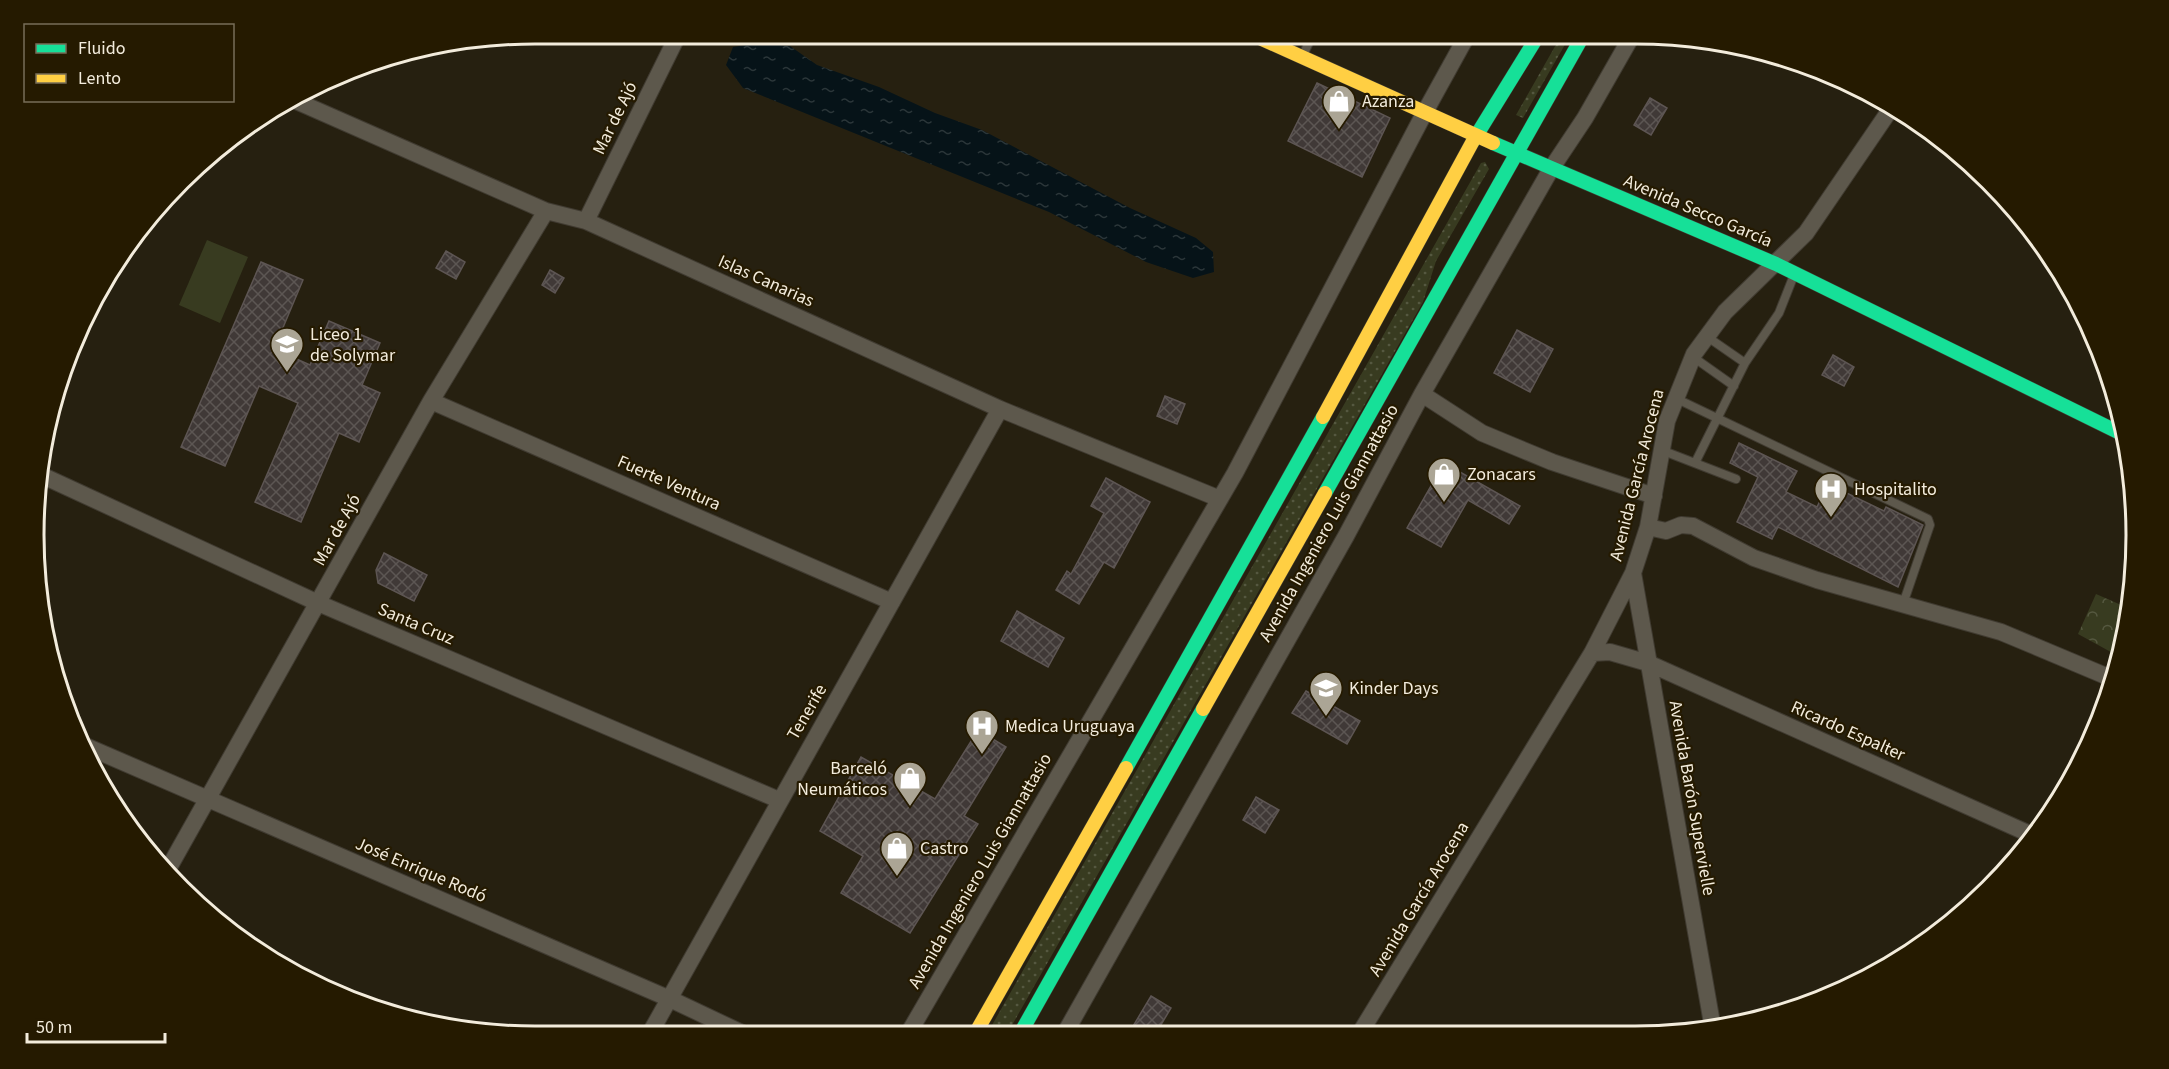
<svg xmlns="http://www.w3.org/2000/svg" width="2169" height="1069" font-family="'Source Sans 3',sans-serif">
<defs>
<pattern id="grass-dots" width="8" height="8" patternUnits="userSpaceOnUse" patternTransform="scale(1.5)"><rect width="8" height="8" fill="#383b20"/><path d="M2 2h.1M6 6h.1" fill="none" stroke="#555840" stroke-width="1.8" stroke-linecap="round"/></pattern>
<pattern id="forest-crowns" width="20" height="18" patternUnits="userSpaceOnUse" patternTransform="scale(1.5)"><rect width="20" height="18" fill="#383b20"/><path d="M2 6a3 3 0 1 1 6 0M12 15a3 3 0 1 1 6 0" fill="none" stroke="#555840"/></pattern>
<pattern id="water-ripples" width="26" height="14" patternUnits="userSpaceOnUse" patternTransform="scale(1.5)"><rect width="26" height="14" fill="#061318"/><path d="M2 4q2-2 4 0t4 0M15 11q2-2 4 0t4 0" fill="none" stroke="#2b3639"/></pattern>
<pattern id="building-cross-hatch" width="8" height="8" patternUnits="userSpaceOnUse" patternTransform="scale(1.5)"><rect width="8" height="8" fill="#403937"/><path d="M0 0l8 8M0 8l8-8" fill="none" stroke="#5c5653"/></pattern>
</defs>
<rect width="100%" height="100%" fill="#262010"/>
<path fill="url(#grass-dots)" d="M1562 34H1571L1523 118 1516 115Z
M1485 162 1489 169 1436 261 1423 302 1007 1034H987L1481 163Z"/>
<path fill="url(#forest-crowns)" d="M2096 594 2128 608 2120 657 2078 634Z"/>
<path fill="#383b20" d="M207 240 248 257 220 323 179 305Z"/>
<path fill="url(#water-ripples)" d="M758 43 790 46 817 65 879 87 935 113 982 130 1130 208 1196 238 1213 252 1214 272 1193 278 1146 262 1049 212 743 88 726 65 733 47Z"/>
<path fill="url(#building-cross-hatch)" stroke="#5d5553" stroke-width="1.5" d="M1317 83 1390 118 1362 177 1288 141Z
M1650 98 1667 108 1651 135 1634 125Z
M446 251 465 262 456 279 436 268Z
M261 262 303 280 274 349 310 365 329 321 380 343 362 385 380 393 359 442 339 433 301 522 255 502 298 403 259 386 225 466 181 447Z
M550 270 564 278 555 293 542 285Z
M1517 330 1553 349 1530 392 1494 373Z
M1833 355 1854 367 1844 386 1822 375Z
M1165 396 1185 404 1177 424 1157 416Z
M1739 443 1797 471 1786 492 1817 507 1828 484 1884 511 1886 507 1923 525 1898 587 1778 527 1772 539 1737 522 1758 477 1730 463Z
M1444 463 1520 506 1509 524 1468 500 1441 547 1407 528Z
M1106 478 1150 502 1114 568 1104 562 1079 604 1056 590 1067 571 1071 574 1104 513 1091 506Z
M384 553 427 575 414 601 378 583 376 570Z
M1017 611 1064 638 1048 667 1001 641Z
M1306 691 1360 721 1347 744 1292 713Z
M978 730 1006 747 964 816 978 824 910 933 841 893 863 856 820 831 861 757 935 799Z
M1256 797 1279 810 1265 833 1243 820Z
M1151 996 1171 1008 1156 1033H1129Z"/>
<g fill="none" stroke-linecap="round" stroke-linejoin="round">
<defs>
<path id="lane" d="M1303 55 1313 34
M1706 336 1745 363
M1693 357 1734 386
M1675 398 1928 519 1930 525 1903 604
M1661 450 1736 479
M1695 463 1745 363 1779 313 1794 275"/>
<path id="street" d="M296 101 546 211 586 221 1000 409 1220 499
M586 221 679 33
M1422 394 1482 433 1552 462 1654 496
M431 401 892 602
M41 475 318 603 779 800
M1648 527 1666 531 1681 525 1693 526 1754 558 1817 580 2001 632 2113 679
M1633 573 1713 1029
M1592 653 1610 652 1648 663 2032 835
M81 744 670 999 744 1034
M167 871 431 401 546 211
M1065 1033 1346 536 1422 394 1551 169 1585 118 1633 34
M1360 1033 1592 653 1633 573 1648 527 1667 421 1694 354 1725 312 1806 233 1892 107
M908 1034 1235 473 1426 110 1468 34
M649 1035 1000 409"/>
<path id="fast" d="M1473 141 1539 34
M1493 143 1776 264 2124 435
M1325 493 1584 34
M1126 768 1323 417
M1020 1034 1203 709"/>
<path id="slow" d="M1251 34 1493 143
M1323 417 1473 141
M1203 709 1325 493
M975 1034 1126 768"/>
</defs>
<use href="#lane" stroke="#403b31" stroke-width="10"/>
<use href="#street" stroke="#403b31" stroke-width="18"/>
<use href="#fast" stroke="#403b31" stroke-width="15"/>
<use href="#slow" stroke="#403b31" stroke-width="15"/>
<use href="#lane" stroke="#5d584c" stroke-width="8"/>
<use href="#street" stroke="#5d584c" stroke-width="16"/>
<use href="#fast" stroke="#16e098" stroke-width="14"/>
<use href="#slow" stroke="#ffcf43" stroke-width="14"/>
</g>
<defs>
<symbol id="shop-pin" viewBox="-11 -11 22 30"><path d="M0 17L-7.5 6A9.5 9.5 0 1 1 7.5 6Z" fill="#aba595" stroke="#251a00"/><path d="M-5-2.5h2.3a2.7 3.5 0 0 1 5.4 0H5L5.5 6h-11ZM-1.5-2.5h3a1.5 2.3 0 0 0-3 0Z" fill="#fff"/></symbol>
<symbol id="school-pin" viewBox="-11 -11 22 30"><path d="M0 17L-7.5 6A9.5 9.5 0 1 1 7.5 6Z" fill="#aba595" stroke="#251a00"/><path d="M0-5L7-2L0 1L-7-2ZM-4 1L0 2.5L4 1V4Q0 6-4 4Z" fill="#fff"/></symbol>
<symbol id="hospital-pin" viewBox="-11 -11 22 30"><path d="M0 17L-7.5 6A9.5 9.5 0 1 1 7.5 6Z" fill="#aba595" stroke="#251a00"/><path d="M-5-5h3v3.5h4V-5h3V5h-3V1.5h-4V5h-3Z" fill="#fff"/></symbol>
</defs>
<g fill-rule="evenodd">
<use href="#shop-pin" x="1320" y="82" width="38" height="52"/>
<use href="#school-pin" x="268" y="325" width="38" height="52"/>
<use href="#shop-pin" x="1425" y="455" width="38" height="52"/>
<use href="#hospital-pin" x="1812" y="470" width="38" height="52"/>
<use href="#school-pin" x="1307" y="669" width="38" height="52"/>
<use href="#hospital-pin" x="963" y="707" width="38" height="52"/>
<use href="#shop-pin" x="891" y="759" width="38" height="52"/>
<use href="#shop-pin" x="878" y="829" width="38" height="52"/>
</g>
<g text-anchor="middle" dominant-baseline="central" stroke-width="4.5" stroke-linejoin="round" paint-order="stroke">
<g font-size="18" fill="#f3ecdc" stroke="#251a00" text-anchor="start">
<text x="1362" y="101">Azanza</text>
<text x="310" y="334">Liceo 1<tspan x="310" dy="21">de Solymar</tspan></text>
<text x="1467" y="474">Zonacars</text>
<text x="1854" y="489">Hospitalito</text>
<text x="1349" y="688">Kinder Days</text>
<text x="1005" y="726">Medica Uruguaya</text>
<text x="887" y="768" text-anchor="end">Barceló<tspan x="887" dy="21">Neumáticos</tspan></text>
<text x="920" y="848">Castro</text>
</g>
<g font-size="18" fill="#f3ecdc" stroke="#251a00">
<text transform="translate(615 118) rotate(-64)">Mar de Ajó</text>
<text transform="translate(1698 211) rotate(23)">Avenida Secco García</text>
<text transform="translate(766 281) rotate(24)">Islas Canarias</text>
<text transform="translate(1637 475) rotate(-76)">Avenida García Arocena</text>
<text transform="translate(669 483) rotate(24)">Fuerte Ventura</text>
<text transform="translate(1329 523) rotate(-61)">Avenida Ingeniero Luis Giannattasio</text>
<text transform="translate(337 530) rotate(-61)">Mar de Ajó</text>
<text transform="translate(416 624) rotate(23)">Santa Cruz</text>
<text transform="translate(807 712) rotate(-60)">Tenerife</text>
<text transform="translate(1848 731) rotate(24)">Ricardo Espalter</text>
<text transform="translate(1692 798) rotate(80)">Avenida Barón Supervielle</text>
<text transform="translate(421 870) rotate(23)">José Enrique Rodó</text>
<text transform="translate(980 871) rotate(-60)">Avenida Ingeniero Luis Giannattasio</text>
<text transform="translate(1419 899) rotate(-59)">Avenida García Arocena</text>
</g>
</g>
<path d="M0 0H2169V1069H0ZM535 44H1635A491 491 0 0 1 2126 535V535A491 491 0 0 1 1635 1026H535A491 491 0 0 1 44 535V535A491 491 0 0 1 535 44Z" fill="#251a00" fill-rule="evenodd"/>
<path fill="none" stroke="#f3ecdc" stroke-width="3" d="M535 44H1635A491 491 0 0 1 2126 535V535A491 491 0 0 1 1635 1026H535A491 491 0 0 1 44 535V535A491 491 0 0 1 535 44Z"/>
<rect x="24" y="24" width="210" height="78" fill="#251a00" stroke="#776e58" stroke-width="1.5"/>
<rect x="36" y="44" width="30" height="9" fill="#16e098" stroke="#776e58" stroke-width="1.5"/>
<text x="78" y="54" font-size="18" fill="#f3ecdc">Fluido</text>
<rect x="36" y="74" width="30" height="9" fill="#ffcf43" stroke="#776e58" stroke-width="1.5"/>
<text x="78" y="84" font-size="18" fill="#f3ecdc">Lento</text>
<path d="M27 1033v9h138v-9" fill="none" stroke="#f3ecdc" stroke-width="3"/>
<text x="36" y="1033" font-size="18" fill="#f3ecdc" stroke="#251a00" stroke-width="4.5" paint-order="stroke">50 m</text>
</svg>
